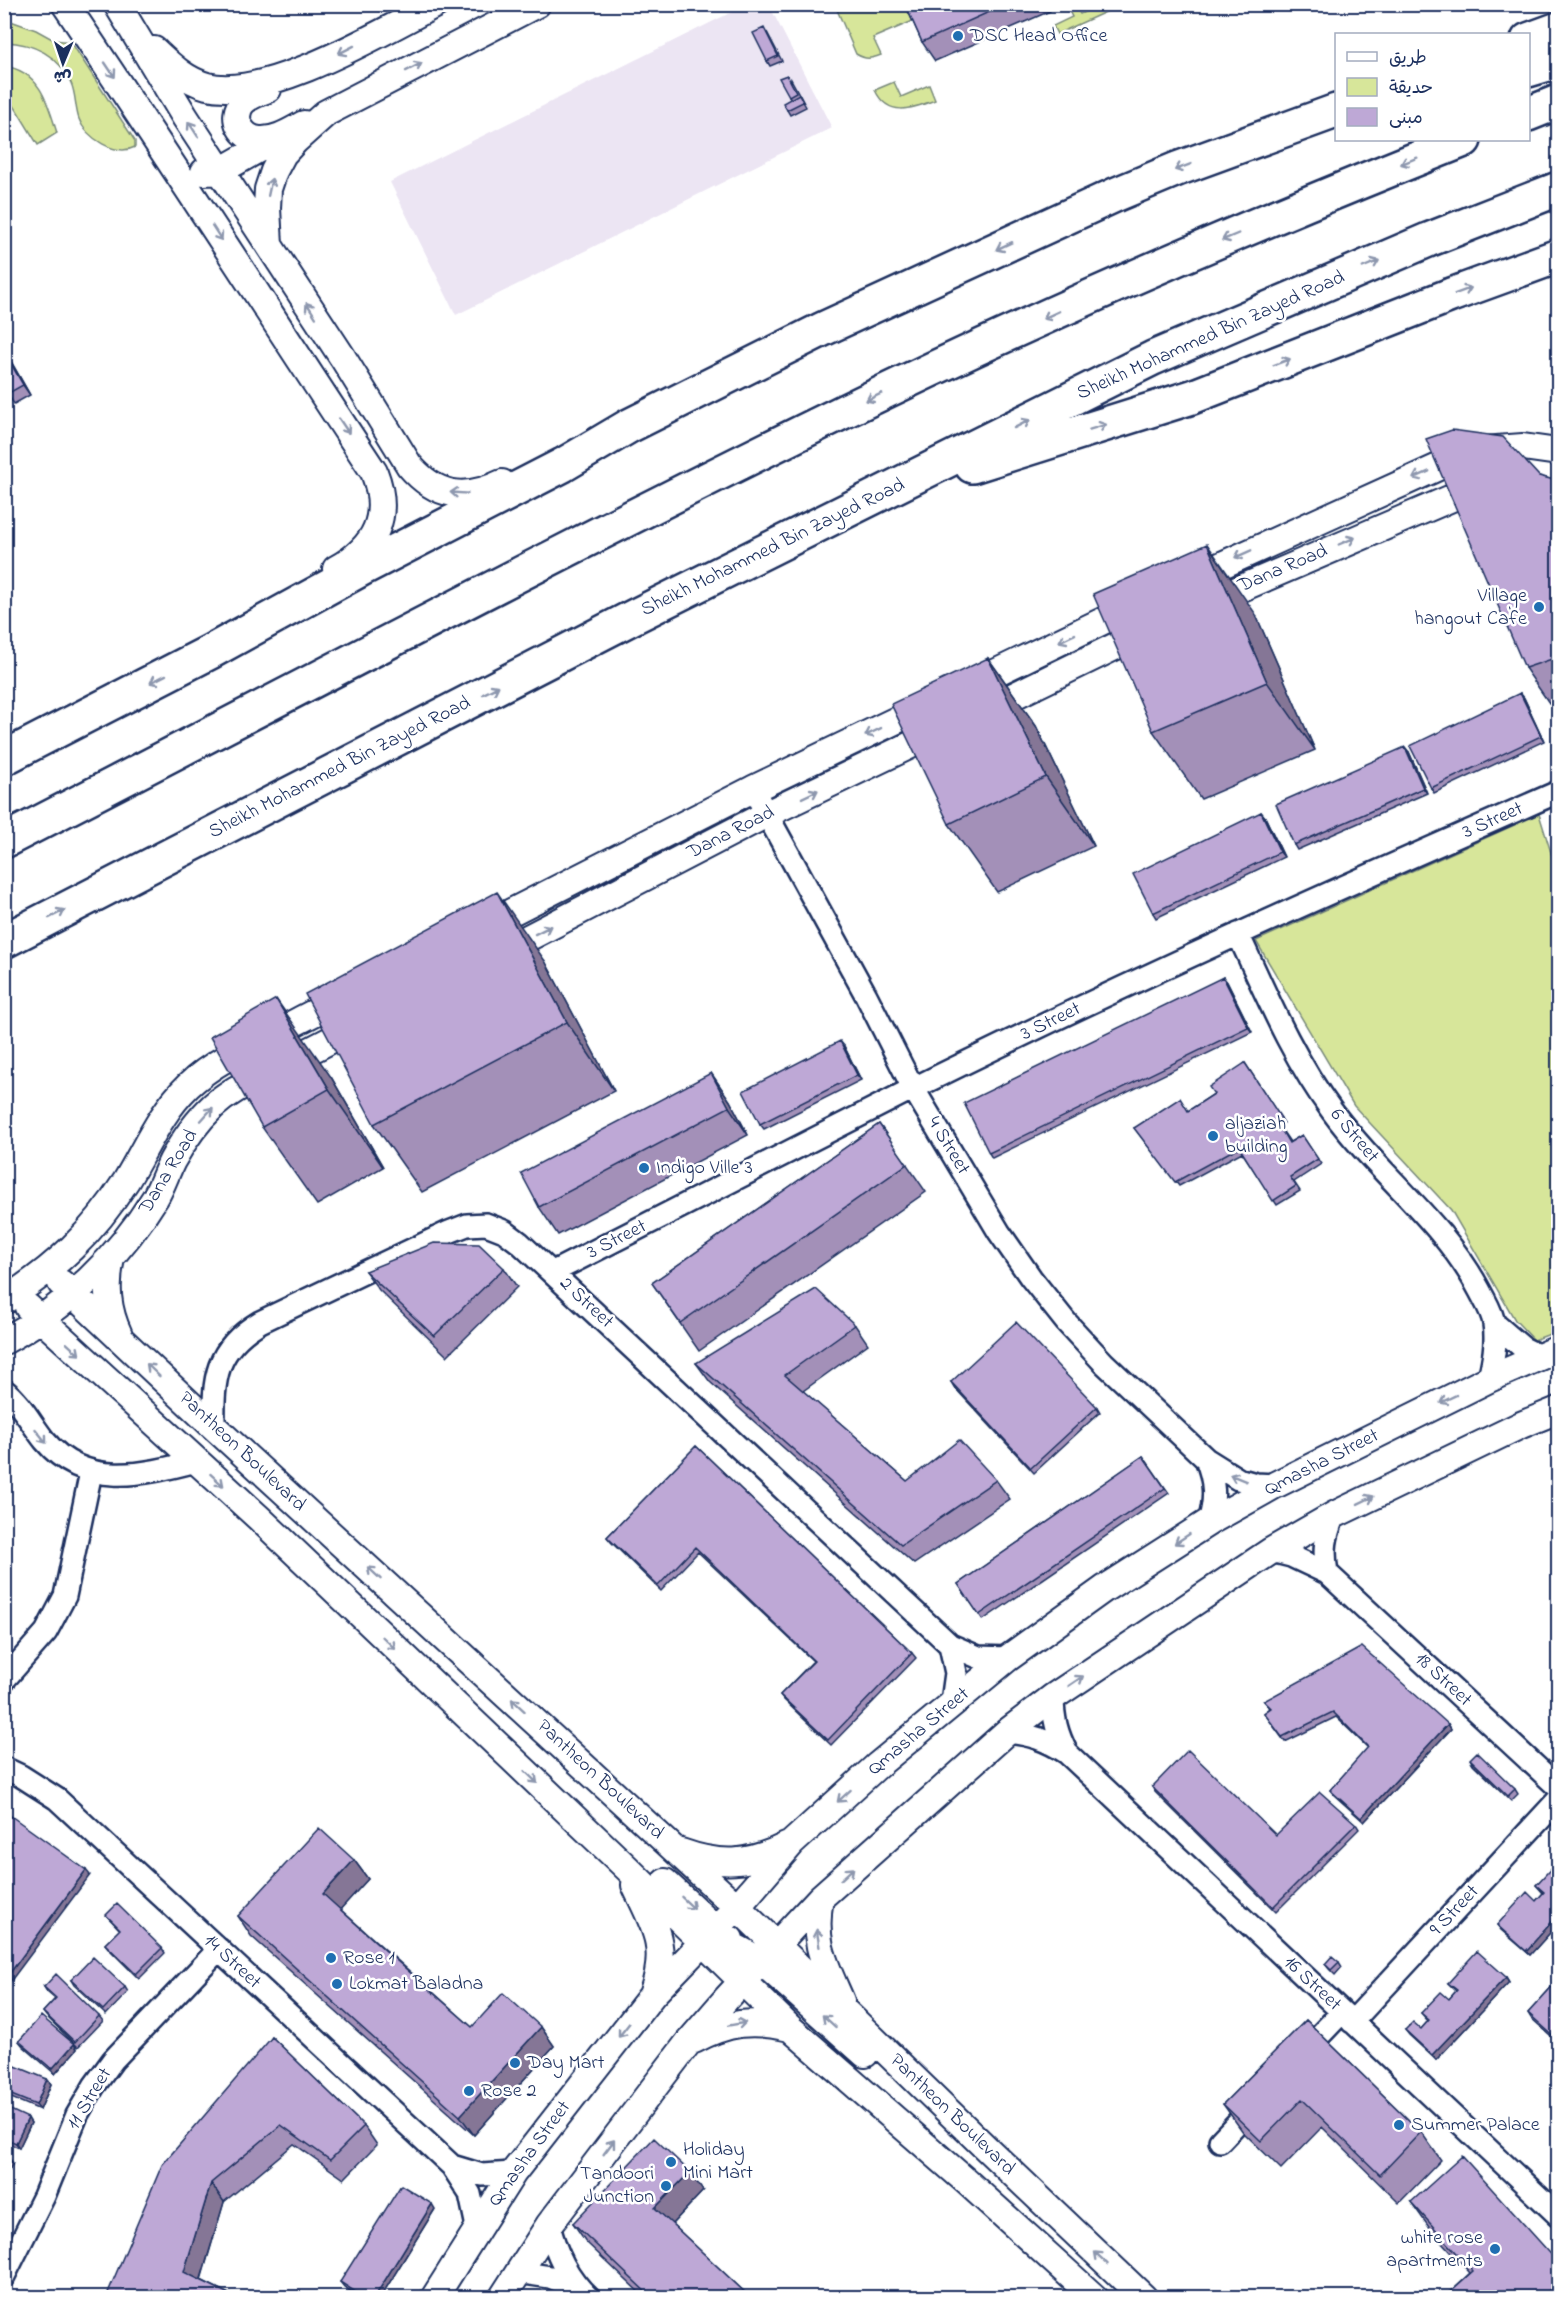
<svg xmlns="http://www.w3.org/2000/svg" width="1563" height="2302" font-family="'Indie Flower','Playpen Sans Arabic',sans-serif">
<rect width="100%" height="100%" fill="#fff"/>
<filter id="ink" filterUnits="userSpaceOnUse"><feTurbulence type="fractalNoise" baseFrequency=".0167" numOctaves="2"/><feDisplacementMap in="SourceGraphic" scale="12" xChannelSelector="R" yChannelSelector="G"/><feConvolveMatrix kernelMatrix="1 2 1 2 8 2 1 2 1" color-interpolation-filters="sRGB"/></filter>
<g filter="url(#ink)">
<path fill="#ece5f3" d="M746 5H769L832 128 456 315 390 182Z"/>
<path fill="#d7e69a" stroke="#798a7c" stroke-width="1.5" d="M835 5H906L913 21 873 38 881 55C870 59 866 60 856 54Z
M1066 5H1075L1080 14 1100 5H1121L1057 34 1053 26 1072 17Z
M5 19 36 30 54 40 71 42 135 141V147C116 157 86 138 79 119 75 108 76 94 71 83 59 55 33 43 5 42Z
M4 66C40 71 48 103 57 133L38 145 15 107 5 101Z
M894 82 901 97 929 85 935 100C912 109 888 118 875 90Z
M1539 814 1558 875V1331L1534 1340 1515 1320 1451 1210 1354 1106 1256 941Z"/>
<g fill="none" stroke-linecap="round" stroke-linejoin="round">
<defs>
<path id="minor" d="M753 789 866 995 913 1088 999 1232 1031 1278 1066 1322 1104 1363 1206 1459 1238 1479 1256 1484 1275 1485
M1238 934C1266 994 1292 1057 1332 1111 1378 1174 1443 1221 1480 1291 1485 1301 1493 1313 1494 1324 1497 1343 1493 1361 1489 1379
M553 1272C673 1211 792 1149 912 1089 1125 983 1341 887 1558 792
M1494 1323 1523 1348 1539 1356
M4 1390C21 1403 32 1425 45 1441 85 1489 143 1475 196 1461
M214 1427C213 1378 215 1349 260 1322L449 1232 467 1225 486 1224 504 1231 520 1243 950 1645 978 1657 1008 1658
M1206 1459C1215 1481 1216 1499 1209 1522
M1271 1551 1291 1556 1327 1573 1558 1787
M1327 1573C1323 1549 1325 1537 1334 1515
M950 1645 956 1673 952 1702
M4 1680 46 1632 65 1596 91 1472
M1053 1697C1053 1718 1057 1734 1067 1753
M1007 1732C1030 1734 1047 1740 1067 1753L1558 2215
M4 1768 21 1776 57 1799 452 2166 470 2194 477 2227
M1352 2022 1558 1800
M1301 2055 1342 2012
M1220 2141 1257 2102
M452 2166 482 2175 513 2173
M549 2225C556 2254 567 2277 589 2298
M517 2272 550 2277 579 2289
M4 2276 44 2196 77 2115 94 2086 113 2060 219 1949"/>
<path id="tertiary" d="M65 4C170 159 271 316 374 472 391 516 376 547 336 569
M117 4 185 117 343 358 409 465C436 497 465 501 502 483
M154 50C170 65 185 80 207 86 266 101 382 32 436 4
M268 89C260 92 249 96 243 102 229 117 242 139 260 140 276 141 291 131 304 124
M204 172 220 171 278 138
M269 245 267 208 268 189 274 171 283 154 296 140 326 113 537 4
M1191 579 1445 464 1483 450 1523 447 1558 452
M1207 603 1482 485
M966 687 1136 605
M983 711 1147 631
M480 928 753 789 930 704
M497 954 767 814 942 730
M111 1258C105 1286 107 1309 119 1335
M61 1283 214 1427 737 1907 985 2147 1144 2298
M4 1301C57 1266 92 1234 126 1181 146 1148 160 1113 188 1086 211 1064 240 1050 269 1036 294 1023 320 1010 346 996
M28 1307 259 1518 627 1868 790 2028 966 2181 1095 2298
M4 1341C66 1308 118 1258 155 1198 162 1186 166 1173 172 1161 183 1141 197 1121 213 1106 232 1089 254 1080 276 1068 304 1054 332 1039 361 1024
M681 1852C720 1866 749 1865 786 1846
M665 1882 716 1929 730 1939
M635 1885C654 1926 669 1945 653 1992
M820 1898C812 1942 824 1962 841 2001
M703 1942 733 1946 761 1961 865 2054
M694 2040C728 2022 752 2019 790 2028
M434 2298 513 2173 653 1994 737 1907 792 1843 878 1765 1008 1658 1104 1589 1209 1522 1275 1485 1489 1379 1558 1349
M502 2298 549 2225 688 2043 727 1998 820 1898 1007 1732 1053 1697 1271 1551 1334 1515 1521 1425 1558 1410"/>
<path id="motorway" d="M1528 40 1558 29
M1528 70 1558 61
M1528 114 1558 102
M972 466 1192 397 1451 295 1558 256
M4 758 210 652 363 568 563 465 629 426 823 329 1117 194 1177 169 1336 111
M4 841C284 697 562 549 845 411 1047 312 1255 223 1464 140
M4 941 635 616 1153 358 1428 240 1558 189"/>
</defs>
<use href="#minor" stroke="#1b2f5e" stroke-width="26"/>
<use href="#tertiary" stroke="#1b2f5e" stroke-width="30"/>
<use href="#motorway" stroke="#1b2f5e" stroke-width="38"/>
<use href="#minor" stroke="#fff" stroke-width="21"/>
<use href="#tertiary" stroke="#fff" stroke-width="26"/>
<use href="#motorway" stroke="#fff" stroke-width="33"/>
</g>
<path fill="#a390b8" stroke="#1b2f5e" stroke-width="1.5" d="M905 4H1048L1050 11 935 61 922 42Z
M767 32 782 61 770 66 767 61Z
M791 79 806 107 790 115 787 110 791 99 789 96Z
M4 349 30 395 14 404 4 389Z
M1539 476 1558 481V716L1525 668Z
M1255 613 1315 750 1201 799 1153 731Z
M988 658 1036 726 1094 846 997 892 949 824Z
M1520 693 1524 698 1544 741 1434 793 1431 788Z
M1409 752 1427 793 1297 850 1294 845Z
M1261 812 1265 817 1284 857 1156 918 1153 913Z
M545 961 614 1091 422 1192 374 1124Z
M1223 977 1227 982 1252 1032 992 1158 989 1153Z
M844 1046 861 1080 764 1129 760 1124Z
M1245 1063 1284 1123 1279 1126 1290 1142 1302 1135 1321 1164 1294 1182 1300 1191 1277 1205 1242 1152 1179 1186 1134 1128 1188 1111 1214 1094Z
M711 1073 730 1101 748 1135 558 1235 539 1207Z
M331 1077 383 1167 317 1205 262 1127Z
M879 1124 926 1192 699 1351 652 1283Z
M504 1268 517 1287 447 1356 379 1290 365 1271Z
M855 1325 868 1344 803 1391 907 1481 996 1480 1010 1499 914 1564 710 1382 696 1363Z
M951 1382 1097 1407 1100 1412 1034 1473 954 1387Z
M696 1446 912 1653 916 1658 831 1745 784 1700 780 1695 813 1661 698 1552 661 1591 611 1542 607 1537Z
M1143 1456 1169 1493 983 1620 958 1584Z
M1264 1701 1448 1724 1451 1729 1364 1822 1334 1795 1330 1790 1368 1748 1336 1717 1285 1742 1264 1713 1270 1708Z
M1470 1759 1515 1789 1518 1794 1511 1801 1473 1764Z
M1152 1787 1276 1835 1356 1824 1359 1829 1276 1912 1155 1792Z
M354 1860 368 1879 340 1909 472 2027H541L554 2046 474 2135 251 1936 238 1916Z
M1558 1865V1924L1530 1955 1501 1930 1497 1925 1536 1901 1543 1893 1536 1885Z
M106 1915 162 1948 165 1953 139 1979 109 1949 105 1944 120 1930Z
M1339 1962 1342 1967 1335 1975 1329 1969 1325 1964Z
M1506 1977 1509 1982 1436 2060 1409 2035 1405 2030 1421 2029 1428 2021 1421 2013 1449 1999 1456 1991 1448 1983Z
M71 1980 125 1987 128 1992 106 2015 74 1985Z
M1558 1980V2042L1531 2018 1528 2013Z
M44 1987 99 2016 103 2021 78 2047 46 2016 43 2012 55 1999 47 1992Z
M1306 2020 1421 2132 1441 2160 1399 2203 1322 2127 1281 2169 1243 2132 1223 2104Z
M272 2037 364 2126 377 2145 344 2179 294 2144 224 2202 201 2280 237 2298H109L107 2295Z
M19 2041 74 2044 77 2049 55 2074 23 2046Z
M4 2071 47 2079 51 2084 40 2110 4 2095Z
M4 2107 31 2123 19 2148 4 2141Z
M703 2191 672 2224 751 2298H645L586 2242 573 2223Z
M1411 2202 1558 2262V2298H1443L1470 2273 1431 2230Z
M435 2209 380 2298H361L344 2287 340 2282Z"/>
<path fill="#857696" stroke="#1b2f5e" stroke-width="1.5" d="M4 349 30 395 23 385 4 352Z
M1207 544 1255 613 1315 750 1267 682Z
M988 658 1036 726 1094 846 1046 777Z
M1520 693 1524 698 1544 741 1541 736Z
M1405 747 1409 752 1427 793 1423 788Z
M1261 812 1265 817 1284 857 1280 852Z
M497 892 545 961 614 1091 567 1022Z
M1223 977 1227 982 1252 1032 1248 1027Z
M276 999 331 1077 383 1167 329 1089Z
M840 1041 844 1046 861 1080 857 1075Z
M711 1073 730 1101 748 1135 729 1107Z
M1448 1724 1451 1729 1364 1822 1361 1818Z
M354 1860 368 1879 337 1913 323 1894Z
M86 1870 90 1875 4 1990V1981Z
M1558 1915V1924L1530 1955 1526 1951Z
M1506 1977 1509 1982 1436 2060 1432 2055Z
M541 2027 554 2046 474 2135 460 2116Z
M74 2044 77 2049 55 2074 52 2069Z
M47 2079 51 2084 40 2110 36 2105Z
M28 2118 31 2123 19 2148 16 2143Z
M9 2158 13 2163 4 2180V2168Z
M690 2172 703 2191 669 2227 655 2208Z
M211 2183 224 2202 197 2292 184 2272Z
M432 2204 435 2209 380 2298H374Z"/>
<path fill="#bea8d6" stroke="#1b2f5e" stroke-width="1.5" d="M905 4H1007L922 42Z
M764 28 778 56 767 61 753 33Z
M787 75 796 92 789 96 779 78Z
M799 94 803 102 787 110 783 103Z
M4 352 23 385 7 394 4 389Z
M1452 430 1503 437 1539 476 1558 481V657L1525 668 1426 439Z
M1207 544 1267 682 1153 731 1093 594Z
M988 658 1046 777 949 824 891 704Z
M1520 693 1541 736 1431 788 1410 746Z
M1405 747 1423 788 1294 845 1276 804Z
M1261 812 1280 852 1153 913 1133 874Z
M497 892 567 1022 374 1124 305 994Z
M1223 977 1248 1027 989 1153 964 1103Z
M276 999 329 1089 262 1127 210 1037Z
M840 1041 857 1075 760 1124 743 1091Z
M1245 1063 1281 1118 1276 1121 1289 1143 1302 1135 1318 1159 1290 1177 1296 1186 1273 1201 1239 1147 1175 1182 1134 1128 1180 1098 1188 1111 1214 1094 1209 1087Z
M711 1073 729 1107 539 1207 521 1173Z
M879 1124 907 1164 680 1323 652 1283Z
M434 1243 479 1244 504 1268 434 1336 365 1271Z
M816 1289 855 1325 785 1375 907 1481 959 1440 996 1480 901 1545 696 1363Z
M1016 1322 1097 1407 1031 1468 951 1382Z
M696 1446 912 1653 828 1740 780 1695 814 1661 695 1547 658 1586 607 1537Z
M1143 1456 1165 1488 979 1615 958 1584Z
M1362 1647 1448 1724 1361 1818 1330 1790 1368 1747 1333 1712 1282 1737 1264 1713 1271 1708 1264 1701Z
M1188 1750 1276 1835 1320 1792 1356 1824 1273 1907 1152 1787Z
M1477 1752 1515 1789 1508 1796 1470 1759Z
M4 1811 86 1870 4 1981Z
M319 1828 354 1860 323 1894 397 1961 472 2027 503 1993 541 2027 460 2116 238 1916Z
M1556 1863 1558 1865V1915L1526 1951 1497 1925 1527 1892 1536 1901 1544 1892 1536 1885Z
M117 1904 162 1948 136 1974 105 1944 120 1929 106 1915Z
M1477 1951 1506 1977 1432 2055 1405 2030 1413 2022 1421 2029 1429 2020 1421 2013 1441 1992 1449 1999 1457 1990 1448 1983Z
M1332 1956 1339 1962 1331 1970 1325 1964Z
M93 1957 125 1987 103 2010 71 1980Z
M56 1974 99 2016 75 2042 43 2012 56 1998 44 1987Z
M1558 1980V2040L1528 2013Z
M41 2016 74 2044 52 2069 19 2041Z
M1306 2020 1421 2132 1380 2175 1302 2099 1261 2141 1223 2104Z
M272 2037 364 2126 330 2160 281 2125 211 2183 184 2272 237 2298H112L107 2295 162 2165Z
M8 2063 47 2079 36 2105 4 2092V2071Z
M4 2107 28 2118 16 2143 4 2138Z
M654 2138 690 2172 655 2208 751 2298H652L573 2223Z
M4 2156 9 2158 4 2168Z
M1462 2156 1558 2262V2282L1541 2298H1443L1473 2271 1411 2202Z
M401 2185 432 2204 374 2298H365L340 2282Z"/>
<defs><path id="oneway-shaft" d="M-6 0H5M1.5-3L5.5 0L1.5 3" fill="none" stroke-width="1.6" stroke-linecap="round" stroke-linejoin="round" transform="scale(1.5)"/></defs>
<g stroke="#8d97ae">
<use href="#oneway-shaft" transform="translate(346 50) rotate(153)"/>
<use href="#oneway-shaft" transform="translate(414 67) rotate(-27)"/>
<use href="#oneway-shaft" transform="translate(110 70) rotate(56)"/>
<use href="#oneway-shaft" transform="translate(193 129) rotate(-123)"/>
<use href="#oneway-shaft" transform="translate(1409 161) rotate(158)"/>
<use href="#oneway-shaft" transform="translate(1183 167) rotate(159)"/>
<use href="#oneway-shaft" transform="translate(270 187) rotate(-78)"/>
<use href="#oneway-shaft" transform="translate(217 233) rotate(57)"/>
<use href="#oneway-shaft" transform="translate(1230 237) rotate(157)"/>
<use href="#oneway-shaft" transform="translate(1004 246) rotate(155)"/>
<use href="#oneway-shaft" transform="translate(1371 264) rotate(-23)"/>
<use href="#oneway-shaft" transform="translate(1463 291) rotate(-20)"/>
<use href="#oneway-shaft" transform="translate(311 310) rotate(-123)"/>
<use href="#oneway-shaft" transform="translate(1051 315) rotate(155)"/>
<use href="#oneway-shaft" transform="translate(1282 362) rotate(-21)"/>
<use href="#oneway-shaft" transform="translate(874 397) rotate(155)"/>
<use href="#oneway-shaft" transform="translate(1022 424) rotate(-27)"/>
<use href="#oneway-shaft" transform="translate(344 426) rotate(56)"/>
<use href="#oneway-shaft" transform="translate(1098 427) rotate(-17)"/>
<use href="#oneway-shaft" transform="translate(1421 475) rotate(156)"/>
<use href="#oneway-shaft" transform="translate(459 493) rotate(-176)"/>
<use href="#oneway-shaft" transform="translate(1347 541) rotate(-23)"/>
<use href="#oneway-shaft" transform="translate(1243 554) rotate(156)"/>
<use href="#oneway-shaft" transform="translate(1067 638) rotate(154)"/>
<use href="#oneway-shaft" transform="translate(158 679) rotate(153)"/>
<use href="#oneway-shaft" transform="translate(491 690) rotate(-27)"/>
<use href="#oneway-shaft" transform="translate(873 732) rotate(154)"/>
<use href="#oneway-shaft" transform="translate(810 794) rotate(-26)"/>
<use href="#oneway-shaft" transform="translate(57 914) rotate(-27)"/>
<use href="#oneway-shaft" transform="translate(543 930) rotate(-27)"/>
<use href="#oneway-shaft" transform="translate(207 1114) rotate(-48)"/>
<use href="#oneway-shaft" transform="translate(73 1349) rotate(42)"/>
<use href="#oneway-shaft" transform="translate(153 1370) rotate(-136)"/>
<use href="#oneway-shaft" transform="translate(1448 1399) rotate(154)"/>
<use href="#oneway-shaft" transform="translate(41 1436) rotate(52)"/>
<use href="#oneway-shaft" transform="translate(1238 1478) rotate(-158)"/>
<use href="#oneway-shaft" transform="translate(217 1480) rotate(42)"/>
<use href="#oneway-shaft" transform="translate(1366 1500) rotate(-26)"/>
<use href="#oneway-shaft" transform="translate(1182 1539) rotate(147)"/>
<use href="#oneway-shaft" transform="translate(374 1573) rotate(-137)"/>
<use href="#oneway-shaft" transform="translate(389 1643) rotate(44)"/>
<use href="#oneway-shaft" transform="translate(1076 1681) rotate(-34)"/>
<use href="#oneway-shaft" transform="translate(518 1705) rotate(-137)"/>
<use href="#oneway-shaft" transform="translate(531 1777) rotate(44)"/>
<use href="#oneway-shaft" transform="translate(844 1796) rotate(138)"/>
<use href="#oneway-shaft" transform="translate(847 1874) rotate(-42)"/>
<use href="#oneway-shaft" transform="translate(688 1903) rotate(43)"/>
<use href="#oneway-shaft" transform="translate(818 1938) rotate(-99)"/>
<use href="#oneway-shaft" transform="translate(829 2021) rotate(-138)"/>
<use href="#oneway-shaft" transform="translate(737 2024) rotate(-10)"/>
<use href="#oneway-shaft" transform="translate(624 2030) rotate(128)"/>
<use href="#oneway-shaft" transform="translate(609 2147) rotate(-53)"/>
<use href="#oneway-shaft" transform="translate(1101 2258) rotate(-137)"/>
</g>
</g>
<g fill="#1f6fb2" stroke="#fff" stroke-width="2">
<circle cx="958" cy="36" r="6"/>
<circle cx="1539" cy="607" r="6"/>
<circle cx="1213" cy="1136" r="6"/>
<circle cx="644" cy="1168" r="6"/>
<circle cx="331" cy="1958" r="6"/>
<circle cx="337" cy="1984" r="6"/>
<circle cx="515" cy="2063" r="6"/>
<circle cx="469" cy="2091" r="6"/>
<circle cx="1399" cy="2125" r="6"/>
<circle cx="671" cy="2162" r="6"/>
<circle cx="666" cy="2186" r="6"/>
<circle cx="1495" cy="2249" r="6"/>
</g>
<g text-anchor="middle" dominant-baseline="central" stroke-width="5" stroke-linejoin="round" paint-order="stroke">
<g font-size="20" fill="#1b2f5e" stroke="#fff" text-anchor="start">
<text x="970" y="36">DSC Head Office</text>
<text x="1527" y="596" text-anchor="end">Village<tspan x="1527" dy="23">hangout Cafe</tspan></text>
<text x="1225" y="1124">aljaziah<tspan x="1225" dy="23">building</tspan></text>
<text x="656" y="1168">Indigo Ville 3</text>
<text x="343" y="1958">Rose 1</text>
<text x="349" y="1984">Lokmat Baladna</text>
<text x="527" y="2063">Day Mart</text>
<text x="481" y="2091">Rose 2</text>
<text x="1411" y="2125">Summer Palace</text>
<text x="683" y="2150">Holiday<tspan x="683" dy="23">Mini Mart</tspan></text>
<text x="654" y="2174" text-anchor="end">Tandoori<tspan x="654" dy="23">Junction</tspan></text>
<text x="1483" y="2238" text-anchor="end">white rose<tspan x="1483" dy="23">apartments</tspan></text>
</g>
<g font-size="20" fill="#1b2f5e" stroke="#fff">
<text transform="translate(1211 336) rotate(-24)">Sheikh Mohammed Bin Zayed Road</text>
<text transform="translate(773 548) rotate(-26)">Sheikh Mohammed Bin Zayed Road</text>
<text transform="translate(1283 569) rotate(-23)">Dana Road</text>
<text transform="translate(340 768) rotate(-27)">Sheikh Mohammed Bin Zayed Road</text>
<text transform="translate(1493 821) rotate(-24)">3 Street</text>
<text transform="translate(731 833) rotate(-27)">Dana Road</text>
<text transform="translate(1051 1022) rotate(-26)">3 Street</text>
<text transform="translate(1354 1136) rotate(50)">6 Street</text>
<text transform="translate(948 1146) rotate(59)">4 Street</text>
<text transform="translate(169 1172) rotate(-59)">Dana Road</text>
<text transform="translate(617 1240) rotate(-27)">3 Street</text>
<text transform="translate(586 1303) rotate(43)">2 Street</text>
<text transform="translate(242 1452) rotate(43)">Pantheon Boulevard</text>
<text transform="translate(1322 1463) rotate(-27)">Qmasha Street</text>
<text transform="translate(1443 1680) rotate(43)">18 Street</text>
<text transform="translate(919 1732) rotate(-40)">Qmasha Street</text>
<text transform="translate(600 1780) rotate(43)">Pantheon Boulevard</text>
<text transform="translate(1455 1911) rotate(-47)">9 Street</text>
<text transform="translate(232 1962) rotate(43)">14 Street</text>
<text transform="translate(1312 1984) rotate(43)">16 Street</text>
<text transform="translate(90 2099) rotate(-59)">11 Street</text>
<text transform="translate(952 2115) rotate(44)">Pantheon Boulevard</text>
<text transform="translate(530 2154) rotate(-54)">Qmasha Street</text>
</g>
</g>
<rect width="1563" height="2302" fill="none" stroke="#fff" stroke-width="24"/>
<rect x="12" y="12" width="1539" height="2278" fill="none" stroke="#1b2f5e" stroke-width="2" filter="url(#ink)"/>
<rect x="1335" y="33" width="195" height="108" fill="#ffffff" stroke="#a4acbf" stroke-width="1.5"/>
<rect x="1347" y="52" width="30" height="9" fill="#ffffff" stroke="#a4acbf" stroke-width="1.5"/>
<text x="1389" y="63" font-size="18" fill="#1b2f5e">طريق</text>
<rect x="1347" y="78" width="30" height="18" fill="#d7e69a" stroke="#a4acbf" stroke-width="1.5"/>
<text x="1389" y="93" font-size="18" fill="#1b2f5e">حديقة</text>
<rect x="1347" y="108" width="30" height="18" fill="#bea8d6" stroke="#a4acbf" stroke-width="1.5"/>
<text x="1389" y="123" font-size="18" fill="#1b2f5e">مبنى</text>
<g transform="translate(63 63) rotate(182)" stroke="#ffffff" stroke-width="4.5" paint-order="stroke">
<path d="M0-4.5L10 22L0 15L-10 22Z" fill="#1b2f5e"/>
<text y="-9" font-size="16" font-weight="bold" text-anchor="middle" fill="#1b2f5e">ش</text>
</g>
</svg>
